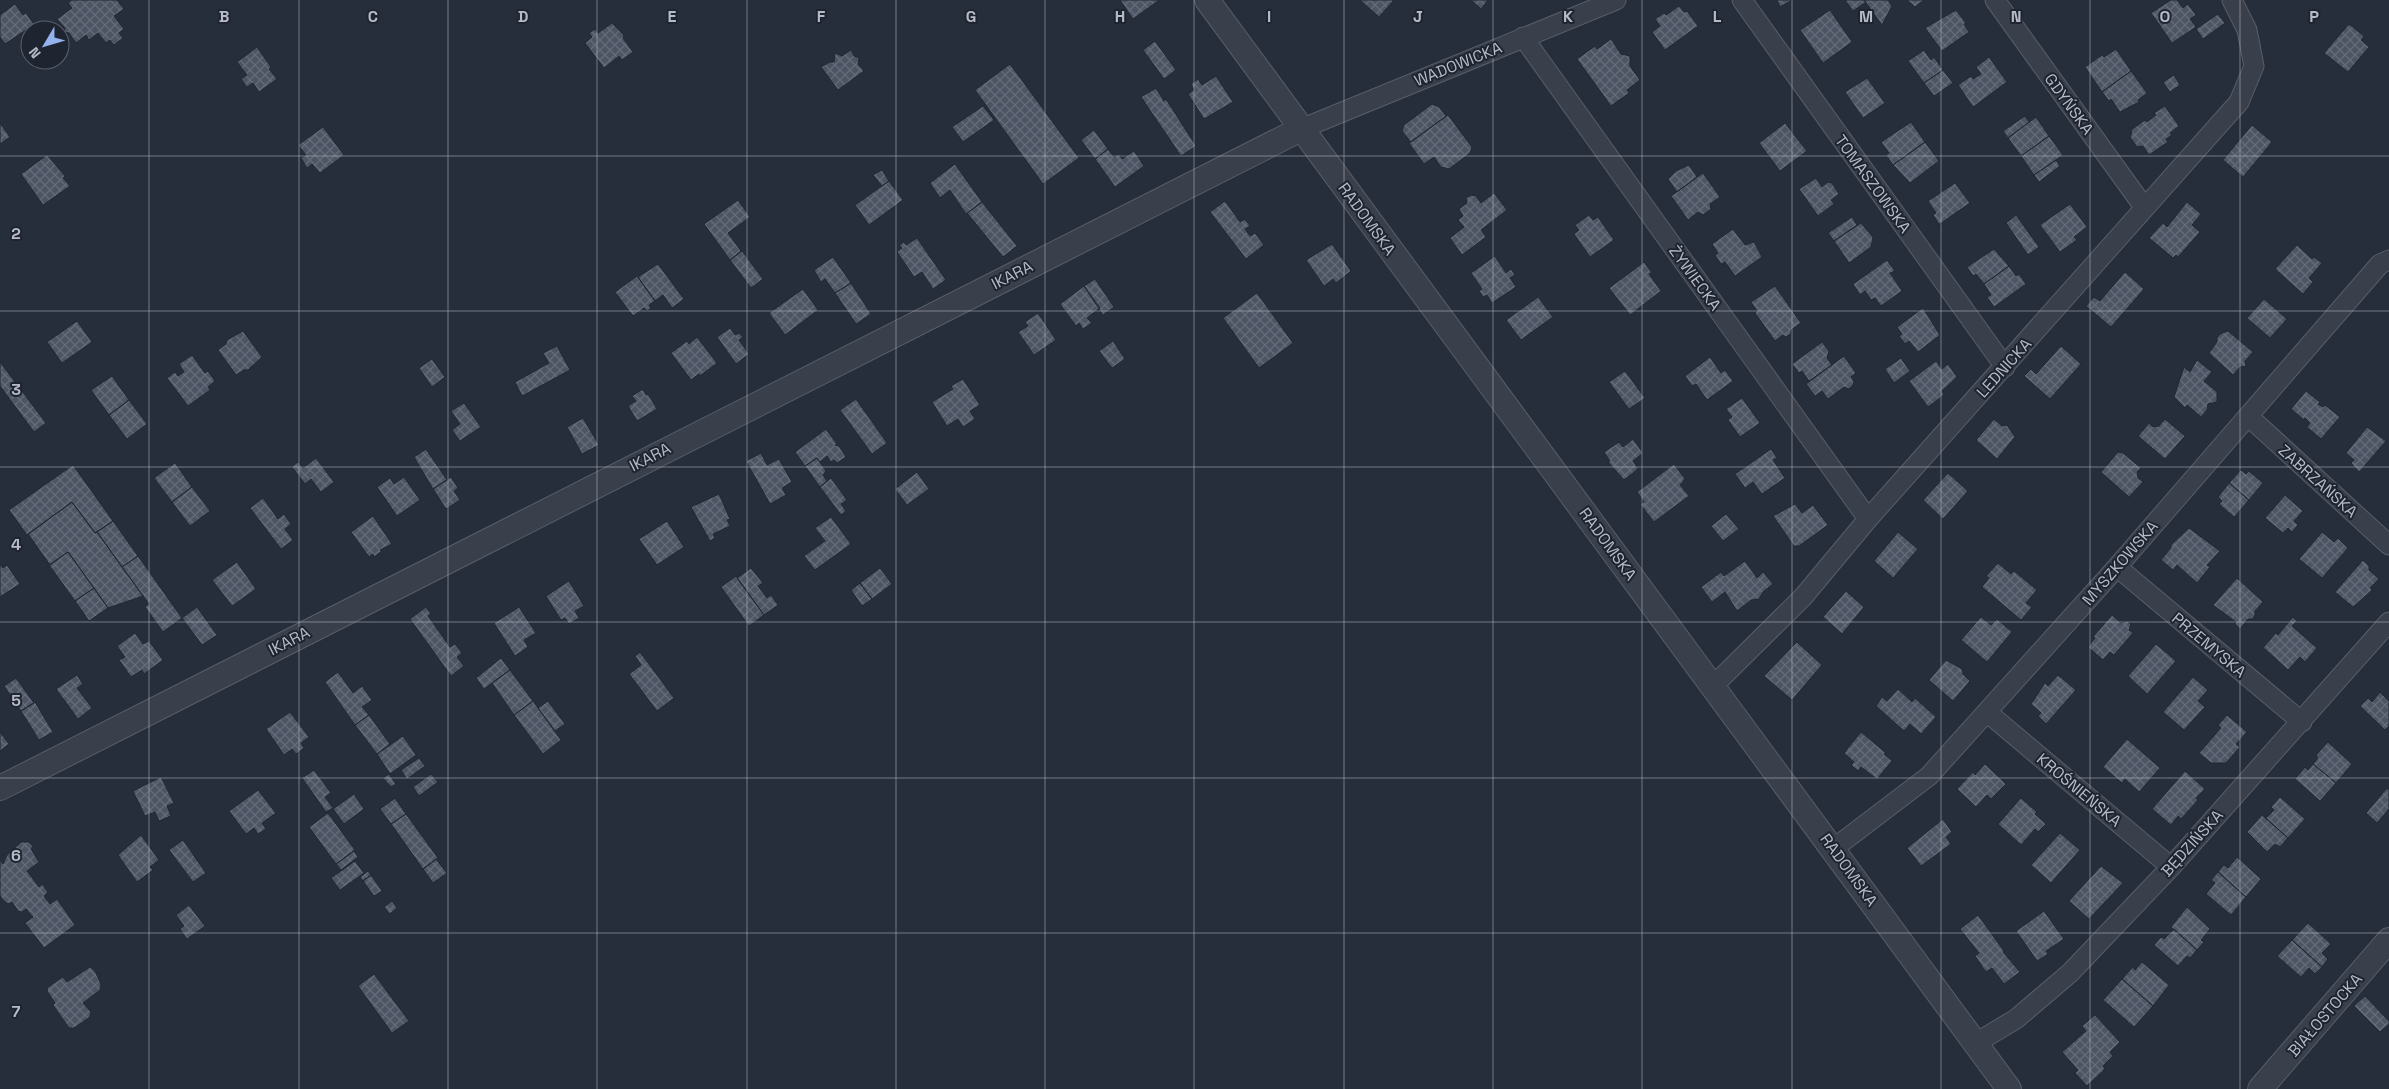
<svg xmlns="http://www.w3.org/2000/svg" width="2389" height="1089" font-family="'Space Grotesk',sans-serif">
<defs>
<pattern id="building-cross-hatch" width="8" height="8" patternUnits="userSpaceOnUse" patternTransform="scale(1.25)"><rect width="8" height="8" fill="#4d5564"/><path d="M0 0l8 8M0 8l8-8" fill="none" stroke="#646c79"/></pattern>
</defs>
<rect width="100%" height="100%" fill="#262e3b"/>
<path fill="url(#building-cross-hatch)" stroke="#212732" d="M72 0H117L124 9 114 16 124 29 119 33 123 38 114 45 110 40 106 43 98 33 89 40 86 35 76 43 69 33 64 32 65 28 57 19 72 8 68 3Z
M1120 0H1158V1L1133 19Z
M1360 0H1394L1379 17Z
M1471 0H1488L1481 9Z
M1777 0H1792L1780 7Z
M1845 0H1864L1866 2 1853 11Z
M1864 0H1888L1892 6 1882 25Z
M1907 0H1924L1915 7Z
M2171 0H2177L2183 8 2188 4 2196 15 2190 19 2196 27 2172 43 2151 13Z
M15 4 23 15 26 13 36 27 29 33 26 30 5 44 0 37V15Z
M1679 6 1684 12 1687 11 1698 26 1665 50 1652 32 1660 26 1655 19 1664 13 1666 15Z
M1830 10 1852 42 1823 63 1800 30Z
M1956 10 1966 23 1964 24 1969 32 1942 51 1925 28Z
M2218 14 2225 23 2203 39 2196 29Z
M612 23 624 35 623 38 633 52 622 60 619 56 604 68 585 43 592 37 589 33 595 29 598 33Z
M2349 24 2364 36 2361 40 2369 47 2348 72 2324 53Z
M1611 39 1621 54 1630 56V66L1640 80 1627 90 1629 93 1611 106 1577 59 1595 46 1597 49Z
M1155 41 1176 70 1164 79 1143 50Z
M257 47 271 67 269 69 277 79 259 92 253 83 247 87 241 79 247 75 237 62Z
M2116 49 2131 71 2102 92 2085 67 2102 55 2104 57Z
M851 50 854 56 859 58 858 64 864 71 838 90 821 67 830 62H834L835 53 842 56Z
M1924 50 1931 60 1934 57 1943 70 1924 83 1908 61Z
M1989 57 2007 82 1973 107 1958 85 1971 76 1973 79 1981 74 1976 67Z
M1010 64 1079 158 1043 184 975 90Z
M1943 70 1953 83 1934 96 1924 83Z
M2131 71 2147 93 2138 100 2139 102 2120 112 2111 99 2109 101 2102 92Z
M2174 75 2180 85 2170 92 2163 82Z
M1216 76 1233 102 1204 119 1188 94 1194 90 1191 84 1198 79 1202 85Z
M1867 78 1885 103 1863 118 1845 92Z
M1156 88 1164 101 1166 99 1196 146 1181 156 1141 97Z
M1432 104 1439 107 1446 116 1411 142 1402 131 1404 125Z
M983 106 994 120 963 142 952 127Z
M2165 106 2179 126 2170 133 2172 135 2166 139 2168 142 2149 155 2143 146 2137 147 2130 137 2132 132 2131 130 2145 120 2147 122 2156 115 2154 113Z
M1448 115 1472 147 1470 153 1449 169 1441 167 1434 157 1424 164 1409 143Z
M2025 116 2029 122 2008 138 2003 131Z
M2036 117 2049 136 2021 156 2008 138Z
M1911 122 1925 142 1893 165 1886 155 1889 153 1881 142Z
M0 123 10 137 0 144Z
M1785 123 1807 151 1780 171 1759 143Z
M2252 125 2272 142 2243 177 2223 160Z
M323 127 344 155 320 173 312 164 307 168 301 158 306 155 298 145Z
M1094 130 1108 149 1095 159 1081 140Z
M2049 136 2063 155 2034 175 2021 156Z
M1925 142 1939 161 1910 183 1893 165Z
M1108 149 1114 157 1119 154 1122 159 1134 151 1144 166 1115 187 1095 159Z
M47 155 65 176 63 178 70 186 43 205 21 174Z
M2056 160 2060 166 2039 182 2034 175Z
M955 164 982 202 966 214 950 190 940 198 930 183Z
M1689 165 1697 177 1677 192 1668 179 1676 171Z
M882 170 889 181 882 186 873 175Z
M1703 173 1720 197 1710 204 1711 209 1703 215 1698 212 1688 220 1671 196Z
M1816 178 1822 187 1828 182 1832 183 1839 194 1831 200 1834 204 1818 216 1799 189Z
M889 181 903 200 869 225 855 205Z
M1955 183 1970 203 1937 226 1939 224 1933 215 1936 213 1928 201Z
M1494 193 1507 210 1481 230 1486 237 1462 255 1450 238 1464 227 1458 220 1463 216 1459 209 1467 203 1466 198 1471 195 1476 196 1481 203Z
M738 200 750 217 728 233 741 251 730 260 704 224Z
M1225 201 1240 222 1245 219 1250 226 1245 229 1250 236 1255 233 1264 245 1246 259 1210 212Z
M982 202 1017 246 1003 257 967 213Z
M2187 202 2201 214 2192 225 2200 232 2178 257 2176 255 2173 258 2149 238 2163 223 2167 227Z
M2070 204 2087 227 2074 237 2077 240 2060 252 2040 225Z
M1589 215 1593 220 1598 217 1614 240 1590 257 1574 234 1579 230 1575 225Z
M2016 215 2039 247 2028 255 2006 223Z
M1852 217 1857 225 1834 241 1828 233Z
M1861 223 1873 237 1871 247 1849 263 1834 241Z
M1733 229 1745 245 1754 242 1762 257 1735 276 1725 262 1721 264 1715 255 1718 253 1712 244Z
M917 238 946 280 933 289 922 272 914 277 897 252 902 248 899 245 904 242 906 245Z
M1332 244 1351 271 1336 283 1333 279 1324 286 1306 260Z
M2297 245 2312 259 2314 257 2322 263 2309 278 2313 282 2303 294 2275 269Z
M1994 249 2009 266 1984 284 1976 274 1973 276 1967 267Z
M742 251 763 279 751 288 730 260Z
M1495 256 1506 273 1511 269 1515 275 1510 278 1516 287 1492 303 1487 295 1483 297 1479 291 1482 289 1471 273Z
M833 257 851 283 835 293 825 279 821 282 814 270Z
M1887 260 1895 271 1890 273 1902 291 1881 306 1875 298 1871 300 1865 291 1860 295 1853 284Z
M1644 262 1652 273 1649 274 1661 291 1630 315 1609 288Z
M658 264 684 299 672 308 663 295 655 301 638 277Z
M2009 266 2016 276 2019 274 2026 284 1994 307 1987 297 1991 295 1984 284Z
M2125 272 2144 289 2111 327 2086 306 2094 297 2100 301Z
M637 276 655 301 649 305 651 308 647 311 644 308 633 316 615 292Z
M1095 279 1114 307 1103 315 1084 286Z
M851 283 871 314 856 324 835 293Z
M1084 286 1100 308 1087 318 1092 323 1083 329 1079 323 1076 326 1060 304Z
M1775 286 1801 323 1791 330V334L1786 337 1783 335 1775 341 1755 313 1757 311 1751 302Z
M803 289 818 310 785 335 769 313Z
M1257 293 1293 343 1259 368 1223 318Z
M1538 297 1553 317 1521 340 1506 320Z
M2264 299 2287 319 2270 338 2247 318Z
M1923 308 1940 335 1918 352 1909 341 1905 344 1899 336 1902 334 1897 327Z
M1038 313 1056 340 1034 355 1018 332 1028 326 1025 322Z
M77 321 92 342 62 363 47 342Z
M730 328 735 335 739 333 743 337 739 340 749 354 736 364 717 337Z
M243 331 262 357 248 370H244L236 375 218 350 226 344 227 340Z
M2228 331 2253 352 2245 361 2246 366 2240 367 2233 375 2209 353 2217 342V338L2220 334Z
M697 337 717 363 700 376 699 374 691 380 671 353 687 341 689 344Z
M1113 341 1125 359 1112 368 1099 351Z
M1822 342 1829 351 1827 358 1832 365 1809 381 1802 371 1799 373 1792 364Z
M557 346 570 370 522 396 515 382 549 363 543 353Z
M2061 346 2081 364 2050 399 2024 376 2031 369 2036 374Z
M192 355 205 373 208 371 215 381 208 387 210 390 188 406 167 378 175 372 178 376 184 372 179 364Z
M1844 356 1856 373 1851 377 1854 381 1853 385 1849 389 1844 387 1828 399 1822 391 1815 396 1806 384Z
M1710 357 1721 373 1725 370 1733 381 1707 400 1696 384 1692 386 1685 376Z
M1901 358 1910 371 1894 383 1885 369Z
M432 359 445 377 432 387 419 368Z
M2197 360 2212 372 2204 381 2217 392V402L2208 404 2207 410 2201 417 2187 405 2185 408 2174 397 2184 367 2190 372Z
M1936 361 1942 369 1948 364 1957 377 1942 391 1944 395 1928 407 1909 381Z
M0 362 46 423 34 432 0 386Z
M1625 371 1645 398 1629 409 1609 382Z
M112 376 129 400 109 415 91 390Z
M963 379 980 405 970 411 975 419 963 427 958 419 947 426 932 402 953 389 951 386Z
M643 389 646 395 648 394 657 409 637 421 628 406 636 401 632 396Z
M2306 391 2320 402 2318 404 2323 407 2325 405 2340 417 2321 439 2307 427 2310 423 2305 418 2304 420 2291 409Z
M1742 398 1760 423 1740 437 1728 420 1732 417 1726 409Z
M856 399 887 443 872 454 840 410Z
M129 400 147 424 127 439 109 415Z
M464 403 481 427 460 441 452 430 460 424 451 411Z
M583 418 599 445 582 454 567 427Z
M1994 419 2002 426 2007 425 2015 437 1997 459 1976 440Z
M2165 419 2185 436 2165 459 2138 436 2149 423 2153 427 2159 426Z
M2367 427 2386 441 2359 472 2351 463 2354 460 2346 453Z
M826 429 837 444 835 445 839 446 846 457 837 463 834 460 831 462 827 456 820 462 817 458 805 466 795 452Z
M1633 439 1643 453 1633 461 1638 469 1624 480 1608 462 1610 461 1604 452 1619 442 1623 447Z
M426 449 447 480 433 489 414 457Z
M1771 449 1777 458 1773 460 1785 478 1762 494 1753 482 1745 488 1735 474Z
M2118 452 2123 453 2141 468 2137 472 2138 478 2143 482 2129 497 2101 472Z
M761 453 767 465 779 459 792 482 782 488 786 495 770 504 746 461Z
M316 458 334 482 321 492 311 479 305 484 292 467 298 462 303 468Z
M817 458 826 471 823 475 827 481 820 487 805 466Z
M175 463 192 487 172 502 154 478Z
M1674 464 1685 479 1680 485 1689 496 1654 522 1640 504 1644 502 1637 492Z
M73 465 113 521 95 533 72 502 27 535 9 510Z
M2241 470 2246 474 2249 471 2263 483 2249 500 2229 483Z
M917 472 929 489 907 505 895 489Z
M1948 473 1968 491 1943 519 1923 500Z
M404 477 420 500 397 516 377 487 390 478 394 484Z
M451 477 458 488 454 491 460 500 446 509 433 489Z
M831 478 847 500 841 504 846 511 841 515 820 487Z
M2229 483 2249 500 2234 517 2219 504 2222 501 2218 497Z
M192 487 210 511 190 526 172 502Z
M719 494 730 519 727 520 730 526 713 534 715 538 710 541 691 507Z
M2285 495 2303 511 2294 521 2298 525 2292 532 2288 528 2283 533 2265 518Z
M263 498 278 519 284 514 291 524 285 529 293 540 281 549 250 508Z
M72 502 95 533 97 532 143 596 108 608 68 552 50 565 28 534Z
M1795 504 1802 513 1813 505 1828 525 1799 546H1794L1773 516Z
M1726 514 1739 529 1723 541 1711 526Z
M373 516 392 544 380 550 382 551 374 557 373 554 369 557 351 532Z
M831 517 851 544 815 570 804 556 825 541 815 528Z
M113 521 138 556 122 567 97 532Z
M667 521 684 547 657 565 639 539Z
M2189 528 2220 551 2207 565 2210 567 2197 583 2177 565 2173 570 2161 560 2171 548V545Z
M1898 532 1918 549 1893 578 1874 561Z
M2322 532 2334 542 2338 538 2348 548 2322 578 2299 559Z
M68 552 94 588 75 601 49 565Z
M138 556 182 618 163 632 145 607 149 604 122 567Z
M2363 560 2369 566V570L2379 579 2370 588 2372 590 2353 607 2335 592Z
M1745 561 1757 578 1763 572 1773 584 1763 592 1759 599 1751 600 1737 611 1725 592 1712 602 1701 587 1721 572 1724 576Z
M237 562 256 589 232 606 212 580Z
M1998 563 2011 574 2014 571 2037 590 2026 603 2032 607 2021 620 1982 587 1989 578 1986 576Z
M0 564 3 568 7 565 20 584 0 597Z
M751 568 763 583 758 586 767 598 771 595 778 605 764 615 737 578Z
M880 568 892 584 872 599 860 583Z
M736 576 764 615 749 626 721 587Z
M2237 578 2263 602 2255 611V615L2252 619H2248L2240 629 2235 624 2236 622 2213 605Z
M569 581 584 606 575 611 579 618 569 624 565 618 561 620 546 596Z
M860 583 872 599 862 606 851 590Z
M94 588 108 608 89 621 75 601Z
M1846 591 1864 607 1842 634 1823 617Z
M197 607 217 635 202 645 182 618Z
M426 607 431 614 428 616 450 647 455 644 462 653 457 657 464 666 451 676 410 619Z
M519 607 536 633 524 640 528 647 515 656 494 623Z
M2112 615 2121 623 2127 621 2131 624 2129 630 2133 633 2114 655 2110 652 2103 660 2088 647 2095 638 2093 637Z
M1981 617 1991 625 1997 619 2012 632 1987 662 1961 640Z
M2293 617 2297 621 2292 626 2317 648 2305 662 2300 657 2288 670 2265 649H2262L2276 633 2278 635Z
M135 633 143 644 149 641 163 660 144 674 142 670 131 677 119 660 125 657 117 646Z
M1797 642 1822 665 1792 700 1764 676Z
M2156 644 2176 661 2147 694 2128 676Z
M640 652 674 698 657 711 629 674 641 665 635 656Z
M501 658 510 670 484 689 476 678Z
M1946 660 1962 669 1963 674 1970 681 1953 701 1929 680Z
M510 670 533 701 514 715 492 683Z
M338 672 353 693 362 686 372 700 362 707 369 715 355 725 325 682Z
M77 675 83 684 77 688 92 708 78 719 56 689Z
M2058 675 2076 690 2046 724 2038 716 2041 713 2031 704 2045 683 2048 686Z
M2193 677 2208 690 2198 701 2205 707 2184 730 2163 712Z
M16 678 34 703 21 711 4 686Z
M1898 689 1912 702 1915 698 1936 717 1921 734 1910 724 1904 731 1876 706 1882 697 1887 701Z
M2380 692 2389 701V726L2385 730 2360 706 2368 698 2372 702Z
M533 701 561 740 543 754 514 715Z
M548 701 565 724 555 731 538 708Z
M35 702 53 732 39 740 21 711Z
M290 712 309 737 301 743 304 748 296 754 292 749 284 755 266 729Z
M369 715 390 744 377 754 355 725Z
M2227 715 2247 732 2236 744 2240 747 2226 763H2211L2199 753 2221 728 2218 725Z
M0 732 9 744 0 751Z
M1861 732 1886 753 1884 754 1892 761 1877 779 1861 767 1858 771 1851 765 1854 762 1844 753Z
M403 736 416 755 390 774 377 754Z
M2127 739 2160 768 2139 792 2125 779 2122 783 2103 767Z
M2328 742 2352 764 2336 783 2313 764 2318 758 2316 755Z
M419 758 425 766 407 779 401 770Z
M1985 764 2006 784 1991 799 1987 795 1976 807 1957 789 1973 772 1975 775Z
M2313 764 2336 783 2320 801 2295 779 2305 767 2308 770Z
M314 770 331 793 325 797 333 808 326 812 302 778Z
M2185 771 2205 789 2196 798 2198 800 2181 819 2178 816 2171 825 2152 809Z
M389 774 396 784 391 787 383 778Z
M431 774 438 782 419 796 413 787Z
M161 777 174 803 167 806 171 816 159 821 155 812 145 816 133 791Z
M2387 788 2389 790V809L2377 823 2366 813Z
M258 790 276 813 262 823 266 829 258 834 254 828 246 834 229 811Z
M354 794 364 809 344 824 333 809Z
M2280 797 2305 819 2288 838 2266 818 2274 810 2271 807Z
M395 798 406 814 391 824 380 809Z
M2021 798 2037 812 2035 814 2046 824 2038 832 2035 829 2021 845 1998 824Z
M328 813 355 850 336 864 309 827Z
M406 814 438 858 423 869 391 824Z
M2262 815 2288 838 2280 847 2275 844 2267 852 2247 832Z
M1943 819 1952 832 1946 837 1951 844 1921 866 1907 848Z
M2060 833 2080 850 2051 883 2031 865Z
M141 835 159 860 150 867 153 870 137 882 118 855Z
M183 840 206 873 193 882 169 850Z
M21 842H29L33 846 31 849 39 862 27 871 39 887 42 884 48 892 44 896 50 904 57 899 75 925 44 948 25 923 33 917 26 909 22 912 18 911 12 902 9 904 5 902 0 896V860L3 864 7 855Z
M354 851 358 857 341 870 336 864Z
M2237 857 2261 879 2246 897 2218 872 2224 865 2228 868Z
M436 859 447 873 433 883 423 869Z
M355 861 364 873 340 890 331 878Z
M2101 866 2123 883 2089 919 2069 901Z
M368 871 371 875 363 881 360 877Z
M2218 872 2246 897 2231 915 2206 894 2215 883 2211 880Z
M371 875 382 891 374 896 363 881Z
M392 901 397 908 390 914 384 907Z
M189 905 205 926 187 939 180 929 184 926 176 915Z
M2187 907 2210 929 2201 940 2204 942 2197 950 2171 927Z
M2044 911 2064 939 2046 951 2048 954 2037 961 2016 931Z
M1978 915 2004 951 2003 952 2020 972 2004 984 1992 968 1986 972 1975 956 1979 953 1960 929Z
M2308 923 2331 944 2322 953 2328 959 2322 967 2292 940Z
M2174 929 2197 950 2190 958 2187 956 2178 966 2154 945 2161 937 2164 939Z
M2292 940 2322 967 2315 974 2309 968 2301 977 2277 956Z
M2142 962 2169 985 2153 1006 2122 979 2133 967 2135 970Z
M90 967 95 971 101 984 100 990 83 1003 91 1012 90 1017 74 1028H69L53 1005 55 1003 47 991 48 987 63 977 67 982Z
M374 974 409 1021 392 1033 358 986Z
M2122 979 2153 1006 2134 1027 2103 1000Z
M2365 996 2389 1021V1024L2380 1032 2354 1006Z
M2095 1015 2120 1042 2110 1052 2113 1056 2103 1066 2105 1069 2087 1086 2075 1073 2078 1070 2062 1052 2086 1031 2082 1026Z"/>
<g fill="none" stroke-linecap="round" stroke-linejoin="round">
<defs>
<path id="minor" d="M1742 0 2005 367
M1995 0 2144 207
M1523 37 1868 519
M1301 129 1616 0
M2248 416 2389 545
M2117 567 2302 722
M1713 686 1803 597 1868 519 2239 102 2254 66 2247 30 2232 0
M1988 713 2171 867
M1833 849 1929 776 2117 567 2380 264 2389 260
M1976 1043 2016 1019 2070 973 2171 867 2389 622"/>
<path id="tertiary" d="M1207 0 2009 1089
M0 788 1301 129
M2260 1089 2389 940"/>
</defs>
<use href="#minor" stroke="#585e69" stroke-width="21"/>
<use href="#tertiary" stroke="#585e69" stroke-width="26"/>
<use href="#minor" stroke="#3a404b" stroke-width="19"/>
<use href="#tertiary" stroke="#3a404b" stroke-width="24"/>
</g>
<path fill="none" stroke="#b6bbc7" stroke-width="1" stroke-opacity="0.55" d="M149 0V1089M299 0V1089M448 0V1089M597 0V1089M747 0V1089M896 0V1089M1045 0V1089M1194 0V1089M1344 0V1089M1493 0V1089M1642 0V1089M1792 0V1089M1941 0V1089M2090 0V1089M2240 0V1089M0 156H2389M0 311H2389M0 467H2389M0 622H2389M0 778H2389M0 933H2389"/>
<g text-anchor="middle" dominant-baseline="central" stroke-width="4" stroke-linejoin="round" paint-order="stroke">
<g font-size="16" fill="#b6bbc7" stroke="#1f2530">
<text transform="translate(1458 64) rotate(-22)">WADOWICKA</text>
<text transform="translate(2069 104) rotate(54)">GDYŃSKA</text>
<text transform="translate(1873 184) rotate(54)">TOMASZOWSKA</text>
<text transform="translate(1367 219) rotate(54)">RADOMSKA</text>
<text transform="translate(1012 275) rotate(-27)">IKARA</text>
<text transform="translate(1695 278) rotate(54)">ŻYWIECKA</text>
<text transform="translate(2004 368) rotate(-48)">LEDNICKA</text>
<text transform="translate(650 457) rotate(-27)">IKARA</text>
<text transform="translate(2318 481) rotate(42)">ZABRZAŃSKA</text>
<text transform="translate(1608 544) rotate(54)">RADOMSKA</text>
<text transform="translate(2120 563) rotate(-49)">MYSZKOWSKA</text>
<text transform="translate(289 641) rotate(-27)">IKARA</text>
<text transform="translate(2209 645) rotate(40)">PRZEMYSKA</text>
<text transform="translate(2079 790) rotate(40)">KROŚNIEŃSKA</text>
<text transform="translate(2192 843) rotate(-48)">BĘDZIŃSKA</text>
<text transform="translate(1849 870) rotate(54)">RADOMSKA</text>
<text transform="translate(2325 1015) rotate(-49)">BIAŁOSTOCKA</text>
</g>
</g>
<g font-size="16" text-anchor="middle" font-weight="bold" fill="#b6bbc7" stroke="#1f2530" stroke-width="4" stroke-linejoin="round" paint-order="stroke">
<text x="224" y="22">B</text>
<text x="373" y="22">C</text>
<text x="523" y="22">D</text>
<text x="672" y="22">E</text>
<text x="821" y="22">F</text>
<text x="971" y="22">G</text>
<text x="1120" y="22">H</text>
<text x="1269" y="22">I</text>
<text x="1418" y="22">J</text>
<text x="1568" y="22">K</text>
<text x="1717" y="22">L</text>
<text x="1866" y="22">M</text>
<text x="2016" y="22">N</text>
<text x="2165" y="22">O</text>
<text x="2314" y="22">P</text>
<text x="16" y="239">2</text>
<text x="16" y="395">3</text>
<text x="16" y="550">4</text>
<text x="16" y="706">5</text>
<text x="16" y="861">6</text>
<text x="16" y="1017">7</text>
</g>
<g transform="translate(45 45) rotate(232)"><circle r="24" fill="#1f2530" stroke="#5b616c"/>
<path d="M0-4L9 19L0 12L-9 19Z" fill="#94b2ed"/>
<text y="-8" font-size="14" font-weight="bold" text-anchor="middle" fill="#b6bbc7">N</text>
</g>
</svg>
